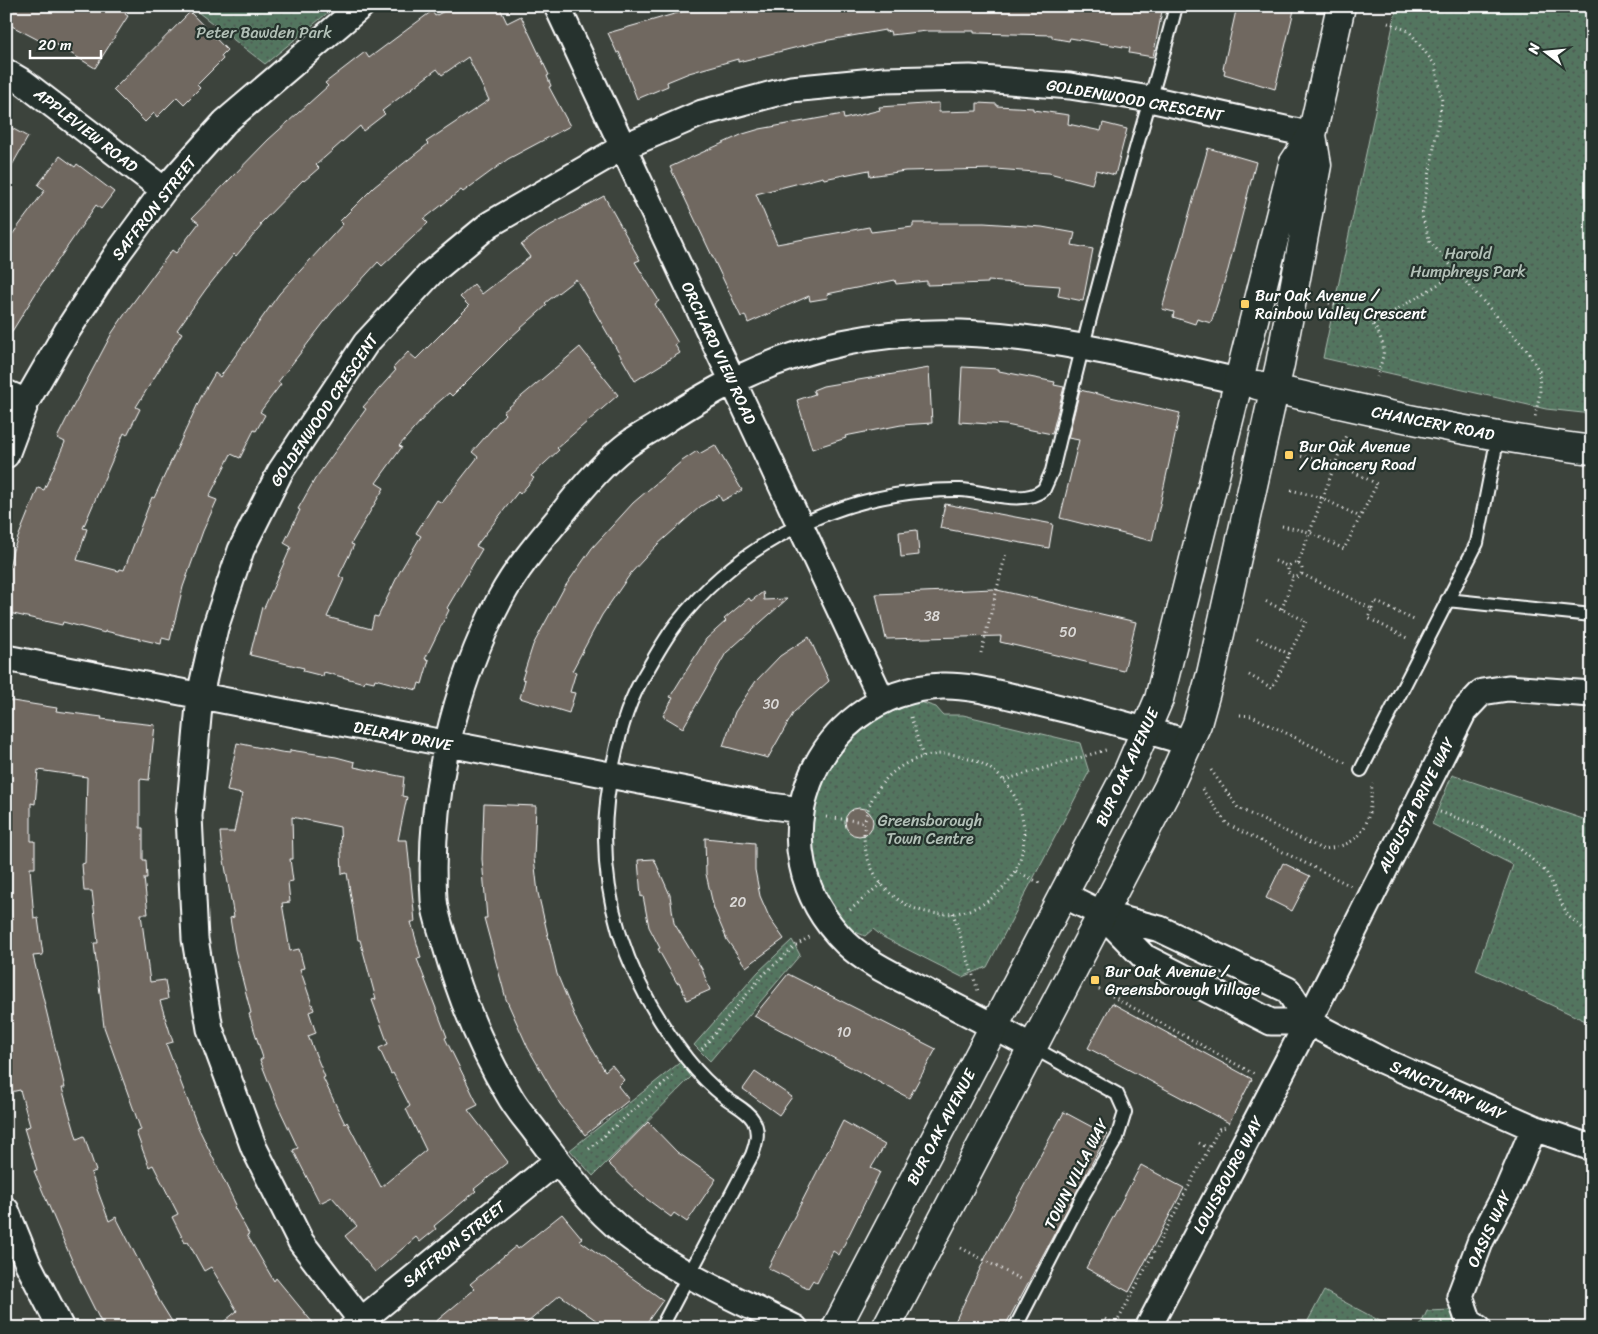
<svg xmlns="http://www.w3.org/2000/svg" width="1598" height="1334" font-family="Sriracha,sans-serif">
<defs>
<pattern id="park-dots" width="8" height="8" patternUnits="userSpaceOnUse" patternTransform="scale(1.25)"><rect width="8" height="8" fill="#53745f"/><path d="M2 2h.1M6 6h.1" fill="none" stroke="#4e5a53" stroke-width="1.8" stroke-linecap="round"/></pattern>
</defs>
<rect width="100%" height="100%" fill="#3c433c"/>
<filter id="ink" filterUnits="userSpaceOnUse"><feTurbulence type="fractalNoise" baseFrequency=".02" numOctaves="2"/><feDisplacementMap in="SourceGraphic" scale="10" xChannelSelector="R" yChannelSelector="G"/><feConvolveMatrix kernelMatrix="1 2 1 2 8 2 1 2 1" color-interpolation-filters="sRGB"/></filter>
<g filter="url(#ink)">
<path fill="url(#park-dots)" stroke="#a9baaf" d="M190 6H336L265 64Z
M1397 6H1592V414L1546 409 1323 358Z
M914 700 936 707 943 715H963L1080 743 1089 772 987 967 962 977 883 937 873 929 865 936 848 929 829 905 808 844 822 773 860 728Z
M1452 775 1592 822V1024L1476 970 1513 865 1432 824Z
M792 940 800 955 710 1061 694 1045 758 972Z
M683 1060 694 1074 593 1176 570 1150Z
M1324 1291 1393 1328H1304Z
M1452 1310 1456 1327 1419 1328 1427 1311Z"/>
<path fill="#6f6760" stroke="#fff" fill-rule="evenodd" d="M6 6H129L125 14 128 16 95 68 52 42 50 46 6 23Z
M454 6H499L507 23 521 16 549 75 547 76 551 86 549 87 570 126 508 159 463 192 461 190 424 219 428 223 382 266 378 262 332 312 278 382 281 384 260 412 265 415 256 431 254 430 240 458 231 454 209 497 217 500 203 531 183 587 170 640 162 638 161 644 105 631V633L63 622 62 625 9 613 10 607H6V581L13 550 38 488 44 490 65 442 57 438 66 420 112 333 129 308 172 250 176 253 199 223 192 218 268 140 328 86 325 83 365 52 369 58 432 11 435 16ZM468 57 489 100 426 142 428 144 374 187 340 221 343 224 279 294 220 377 215 373 201 397 154 498 152 497 124 570 120 569 119 571 77 560 87 529 83 528 124 433 127 435 140 409 136 407 182 333 177 330 206 289 234 254 236 256 262 225 260 224 303 180 304 181 319 168 316 165 360 126 363 131 385 114 382 111 437 69 442 75Z
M702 6H1163L1153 57 1129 53 1130 48 1070 38 1069 41 1052 38V35L974 33V31H927L891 35 890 31 885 32V30L818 42 738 62V59L689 73 667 82 668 86 637 99 619 52 617 53 608 33Z
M1237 6H1295L1275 89 1224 74 1225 70 1223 69Z
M190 12 227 50 221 56 223 59 197 85 200 88 184 104 177 97 157 117 154 113 145 122 113 90Z
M939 103V112L977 111V103L997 104V106L1033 108V110L1069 115 1068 124 1101 131 1103 123 1127 129 1115 175 1096 170 1092 184 1049 173 995 169 905 171 870 176 869 170 824 179 823 177 756 194 777 244 869 227 871 232 913 227V223H984L1042 227 1075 233 1072 245 1093 249 1083 301 1058 296 1060 286 988 281V283L927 285V281L896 284 895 280 827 294 828 298 810 301 809 296 748 323 745 315 741 317 670 167 743 134 760 129 843 114 844 119 880 110 879 107Z
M6 125 28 137 6 176Z
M1208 148 1256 162 1228 270 1211 323 1197 319 1195 324 1173 317 1174 312 1162 309Z
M60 156 75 167 77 164 114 192 101 209 96 205 39 288 6 341V243L45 190 38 185Z
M604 196 640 260 635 262 659 301 655 304 678 343 675 345 680 353 635 381 576 279 545 303 547 305 511 337 452 396 449 393 434 406 399 446 402 447 376 483 384 488 351 544 354 545 339 576 344 579 327 617 371 629 374 616 378 617 399 573 421 536 416 533 437 500 442 503 478 457 472 452 505 414 503 412 580 347 618 395 557 448 559 450 531 476 534 478 520 494 518 492 476 546 482 549 447 608 449 610 425 659 429 660 422 684 419 683 417 690 375 679 374 682 365 680 364 683 324 672 323 676 303 671 304 668 250 655 262 607 264 608 291 547 284 543 300 510 298 509 315 479 366 409 363 407 396 370 393 368 408 352 416 359 469 306 460 297 474 284 482 294 530 257 521 245 538 232Z
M962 367 999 369V371L1055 382 1054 385 1064 387 1052 434 1006 425 959 422Z
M929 368 932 423 901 425 845 436 846 438 812 449 797 400 815 394 813 390 823 386Z
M1080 390 1180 413 1152 541 1060 518 1079 440 1068 438Z
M715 445 742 490 722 501 719 495 701 506 657 545 631 573 602 615 572 671 576 672 570 692 575 693 569 713 520 698 525 680 522 679 533 645 564 588 592 548 633 503 682 461 697 451 699 454Z
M945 504 1053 524 1049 548 940 528Z
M917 530 919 555 901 557 899 532Z
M993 589 1136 622 1124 671 1000 642 1001 636 886 639 876 594Z
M763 592 764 600 787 599 726 653 683 728 663 716 673 698 670 697 706 639 726 621 724 619 749 598 751 601Z
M809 637 829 681 794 712 768 758 723 746 735 712 756 681 780 656Z
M6 700 57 708 56 711 102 717 101 719 155 725 149 780 140 779V828H143V860H146L147 878H144L148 914H141L150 982 165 980 168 999 160 1001 173 1042 166 1044 198 1127 236 1205 234 1207 249 1234 247 1235 274 1281 276 1278 317 1328H216L237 1311 211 1267 204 1271 188 1242 185 1243 172 1217 178 1214 153 1165 149 1167 136 1132 141 1130 104 1027 94 943H98L92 891H84L82 864 85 863 87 777 38 770 35 804 31 803V841H35V868H30L34 919 38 918 43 955 33 956 65 1088H62L77 1139 84 1136 96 1171 91 1173 109 1221 116 1217 160 1302 176 1328H104L82 1284 34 1171 37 1170 24 1128 30 1126 20 1090 6 1093Z
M237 743 281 752 290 753V750L336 757 355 762 354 767 404 777 402 796 407 797 398 840H407L415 922H411L421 958 417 959 447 1037 445 1038 478 1105 468 1110 508 1162 474 1189 476 1191 434 1226 436 1229 420 1242 416 1237 375 1272 345 1236 357 1226 332 1197 320 1203 293 1150 298 1148 278 1106 260 1060 263 1058 249 1014 251 1013 235 950 230 918 234 917 221 843 220 832H234L242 794 227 791ZM292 817 340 827 342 874 347 873 358 940H360L376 999 372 1000 388 1044 379 1048 391 1074 393 1073 410 1106 406 1109 426 1150 381 1187 347 1122 345 1124 323 1078 325 1077 308 1036 316 1033 309 1012 314 1010 300 969 304 968 299 949 290 951 282 903 290 902 288 882 293 881 290 859H293Z
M484 804 536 806 534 858 538 893 557 974 578 1024 605 1071 612 1065 624 1080 618 1086 629 1100 585 1135 560 1104 528 1048 506 999 484 918H487L482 859Z
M845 822a14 14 0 1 1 28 0a14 14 0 1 1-28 0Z
M705 838 755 843V870L760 896 770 919 784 939 746 967 727 940 714 909 706 874Z
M654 859 670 895 674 923 702 969 710 990 687 1000 679 982 677 983 658 949 660 948 649 927 643 896 641 897 638 860Z
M1283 863 1310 876 1292 911 1266 898Z
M788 974 936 1049 909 1098 754 1016Z
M1112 1003 1252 1079 1229 1123 1088 1048Z
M755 1072 792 1097 779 1115 743 1089Z
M1064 1112 1107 1135 1004 1328H952L988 1252Z
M843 1121 885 1145 871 1168 880 1172 839 1255 833 1251 817 1283 813 1280 808 1288 768 1268Z
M648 1122 677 1152 716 1179 687 1222 674 1213 671 1217 640 1194 608 1163Z
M1141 1165 1184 1188 1129 1292 1086 1268Z
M562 1214 582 1238 579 1240 663 1300 643 1328H607L560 1295 521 1328H428L475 1289 470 1284 516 1246 518 1249Z"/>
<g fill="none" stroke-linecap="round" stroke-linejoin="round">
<defs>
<path id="lane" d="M1447 600 1592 615
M1361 770 1477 543 1498 436
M661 1328 752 1155C756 1144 760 1131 753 1120 748 1111 735 1105 726 1098 712 1087 698 1073 687 1059 618 970 589 870 614 760 620 730 629 700 645 674 655 657 665 638 677 623 745 536 851 489 960 490 986 491 1023 507 1044 489L1052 471C1076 370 1102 270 1130 170 1145 115 1162 62 1176 6
M1015 1328 1084 1194 1117 1138 1125 1112 1117 1094 1032 1047"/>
<path id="street" d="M557 6 882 700
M6 72 23 82 164 190
M6 393 26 402
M6 455 26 402 67 331 117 254 164 190 225 122 361 6
M6 658 764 805 801 810
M1064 895 1102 914 1160 929 1288 990 1308 1022
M1102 914 1144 957 1271 1022H1308L1381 1060 1534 1128 1592 1148
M1032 1047C996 1027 959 1009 923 990 896 976 868 964 846 943 751 851 810 693 942 686 970 685 999 694 1027 700 1082 713 1136 727 1190 743
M6 1210 28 1264 61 1328
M352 1328 557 1161
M367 1328 301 1242 254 1148 210 1029 195 939 189 816 200 695 215 628 241 550 280 472 366 343 431 273 490 224 623 147 702 113 791 89 884 80 970 78 1070 86 1150 99 1312 135
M795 1328C738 1300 678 1274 627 1235 591 1207 562 1167 535 1131 526 1119 516 1108 509 1095 480 1047 460 996 445 943 441 929 435 914 434 900 428 797 453 687 501 597 516 569 538 543 558 519 577 494 598 468 623 448 634 439 648 432 660 424 719 385 771 358 842 343 974 314 1109 352 1238 381
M1148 1328 1308 1022 1464 711 1482 692 1508 688 1592 694
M1478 1328 1469 1322 1460 1296 1481 1240 1507 1191 1534 1128"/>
<path id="secondary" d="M1257 385C1368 411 1479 436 1592 450
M836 1328 1128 771 1159 699 1293 164 1312 135 1341 6
M886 1328 1169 786 1197 724 1211 674 1280 364 1317 165 1312 135"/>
</defs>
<use href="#lane" stroke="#fff" stroke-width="16"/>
<use href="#street" stroke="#fff" stroke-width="29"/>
<use href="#secondary" stroke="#fff" stroke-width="31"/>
<path stroke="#fff" stroke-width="3" stroke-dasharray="1 4" stroke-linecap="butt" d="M1388 23 1409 31 1435 65 1442 101 1422 216 1430 242 1526 349 1539 371 1540 392 1535 417
M1329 303C1355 311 1377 316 1383 347 1385 355 1379 369 1377 377
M1373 324 1457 273
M1291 490 1322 498 1360 517
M1282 526 1309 532 1344 549 1377 484 1336 463 1300 456
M1275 561 1289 567
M1288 570a7 7 0 1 1 14 0a7 7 0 1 1-14 0Z
M1298 564 1346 435
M1302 574 1372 609 1368 618 1409 639
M1282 609 1293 577
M1372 609 1375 601 1416 621
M1257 638 1289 654
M981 653 1006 553
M1249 675 1272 688 1306 621 1265 601
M1240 715 1252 716 1346 763
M911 717 923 757
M864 834a80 80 0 1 1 160 0a80 80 0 1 1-160 0Z
M1211 770 1238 808 1322 849C1368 846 1370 820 1372 783
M1004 780 1109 749
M1202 789 1227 824 1351 886
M1440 812 1475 824 1511 841 1546 872 1568 916 1592 936
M826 817 865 822
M1016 871 1042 884
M850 910 882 883
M953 913 978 991
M1099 989 1254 1074
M702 1049 762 976 795 946 811 936
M1199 1143 1208 1148
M589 1149 675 1074
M961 1248 1020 1279
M1105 1319 1116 1325
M1114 1328 1219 1129 1226 1127
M1433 1328 1444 1320"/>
<use href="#lane" stroke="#26332d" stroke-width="12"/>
<use href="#street" stroke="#26332d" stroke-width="25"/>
<use href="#secondary" stroke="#26332d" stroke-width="28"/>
</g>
</g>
<g fill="#ffd166" stroke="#26332d" stroke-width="2">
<rect x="1240" y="299" width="10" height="10" rx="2.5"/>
<rect x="1284" y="450" width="10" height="10" rx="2.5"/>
<rect x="1090" y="975" width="10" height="10" rx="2.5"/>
</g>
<g text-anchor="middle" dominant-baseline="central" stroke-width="4.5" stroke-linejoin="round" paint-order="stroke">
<g font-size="14" fill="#dbd9d7">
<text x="932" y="616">38</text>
<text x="1068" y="632">50</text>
<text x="771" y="704">30</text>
<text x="738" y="902">20</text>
<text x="844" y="1032">10</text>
</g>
<g font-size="16" fill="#b2c0b7" stroke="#26332d">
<text x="264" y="32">Peter Bawden Park</text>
<text x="1468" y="253">Harold<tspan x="1468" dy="18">Humphreys Park</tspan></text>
<text x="930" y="820">Greensborough<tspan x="930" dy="18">Town Centre</tspan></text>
</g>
<g font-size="16" fill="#fff" stroke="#26332d">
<text transform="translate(1135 100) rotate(10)">GOLDENWOOD CRESCENT</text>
<text transform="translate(86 130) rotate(38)">APPLEVIEW ROAD</text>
<text transform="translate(154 208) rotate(-52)">SAFFRON STREET</text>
<text transform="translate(719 353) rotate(65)">ORCHARD VIEW ROAD</text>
<text transform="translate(324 410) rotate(-56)">GOLDENWOOD CRESCENT</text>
<text transform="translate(1433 423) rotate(11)">CHANCERY ROAD</text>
<text transform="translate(403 736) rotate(11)">DELRAY DRIVE</text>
<text transform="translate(1127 767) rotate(-65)">BUR OAK AVENUE</text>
<text transform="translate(1416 805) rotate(-63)">AUGUSTA DRIVE WAY</text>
<text transform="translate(1448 1090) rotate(24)">SANCTUARY WAY</text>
<text transform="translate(941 1127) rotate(-62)">BUR OAK AVENUE</text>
<text transform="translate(1076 1174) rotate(-63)">TOWN VILLA WAY</text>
<text transform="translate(1228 1175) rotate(-62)">LOUISBOURG WAY</text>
<text transform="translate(1489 1229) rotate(-65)">OASIS WAY</text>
<text transform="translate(454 1244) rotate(-39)">SAFFRON STREET</text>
</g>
<g font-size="16" fill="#fff" stroke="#26332d" text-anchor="start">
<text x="1255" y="295">Bur Oak Avenue /<tspan x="1255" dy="18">Rainbow Valley Crescent</tspan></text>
<text x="1299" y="446">Bur Oak Avenue<tspan x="1299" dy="18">/ Chancery Road</tspan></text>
<text x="1105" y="971">Bur Oak Avenue /<tspan x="1105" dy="18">Greensborough Village</tspan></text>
</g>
</g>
<rect width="1598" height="1334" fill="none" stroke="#26332d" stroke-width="25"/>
<rect x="12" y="12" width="1573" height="1309" fill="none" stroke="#fff" stroke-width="2" filter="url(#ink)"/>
<g transform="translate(1546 52) rotate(286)" stroke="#26332d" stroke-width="4" paint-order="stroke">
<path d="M0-4L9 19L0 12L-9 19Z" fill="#ffffff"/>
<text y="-8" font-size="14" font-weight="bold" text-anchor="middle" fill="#ffffff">N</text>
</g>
<path d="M30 50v8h71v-8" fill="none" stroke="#ffffff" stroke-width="2.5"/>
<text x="38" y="50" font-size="15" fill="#ffffff" stroke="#26332d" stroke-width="4" paint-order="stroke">20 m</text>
</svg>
